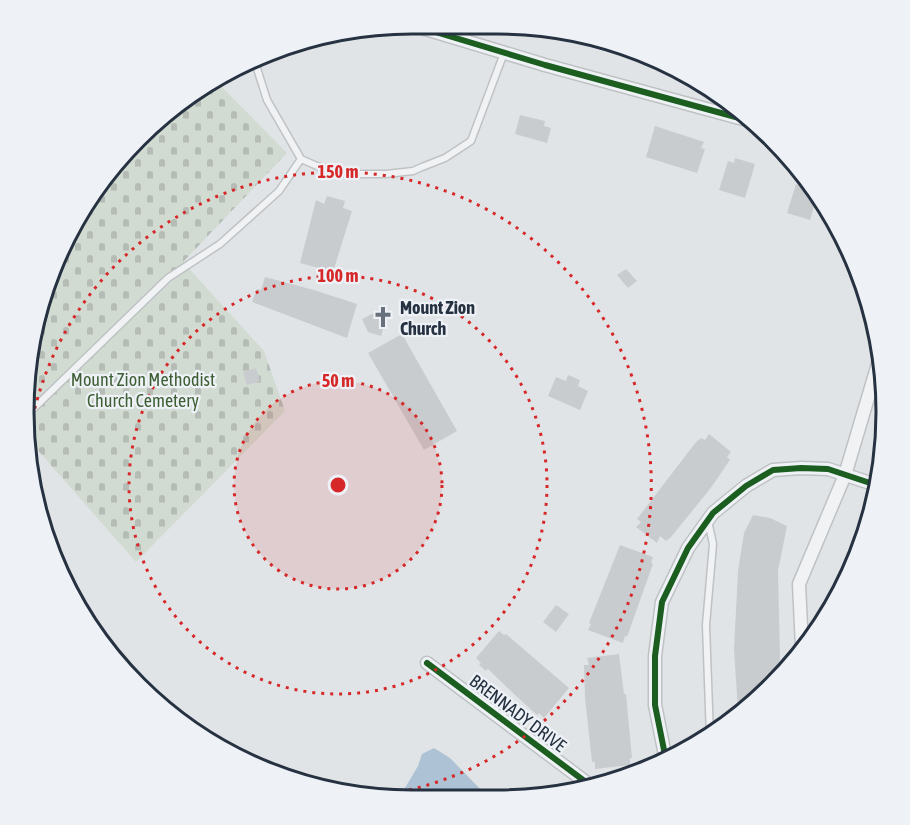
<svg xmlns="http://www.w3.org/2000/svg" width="910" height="825" font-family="'Asap Condensed',sans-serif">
<defs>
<pattern id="cemetery-stones" width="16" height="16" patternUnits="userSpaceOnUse" patternTransform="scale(1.5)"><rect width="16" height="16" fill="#d2dbd1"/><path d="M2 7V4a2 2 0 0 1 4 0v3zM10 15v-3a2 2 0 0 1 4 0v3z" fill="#b4bcb5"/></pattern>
</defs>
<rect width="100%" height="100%" fill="#e1e4e7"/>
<path fill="url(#cemetery-stones)" d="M215 80 287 153 183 262 264 351 285 411 136 562 27 438 24 412 37 312 64 240 105 176 176 104Z"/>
<path fill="#adc2d4" d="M434 748 450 758 486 795 403 797 402 793 418 766 422 754Z"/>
<path fill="#c9cccf" d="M520 115 545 121 544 126 551 128 547 143 515 134Z
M655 126 704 142 701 148 705 149 697 173 646 157Z
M735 158 755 164 745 198 719 190 728 161 734 163Z
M796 184 813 190 818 194 810 220 787 213Z
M327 196 345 201 343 208 352 211 333 272 300 263 316 200 324 204Z
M626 269 637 281 628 288 617 275Z
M265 277 314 290 357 304 347 338 252 302 257 289 261 290Z
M374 313 382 316 385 323 381 336 368 332 362 319Z
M402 334 457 431 424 450 368 353Z
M256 368 260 381 247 385 243 372Z
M568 375 580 380 578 386 588 391 580 410 548 396 556 377 566 381Z
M709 434 731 452 727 457 730 460 710 489 671 537 666 541 660 536 657 543 636 527 641 522 637 519 696 442 701 438 705 440Z
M753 515 770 518 787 526 778 571 780 657 778 671 738 711 734 649 738 571 744 533Z
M620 545 653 557 651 563 653 564 643 592 627 637 625 636 623 643 588 630 591 624 589 623Z
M556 605 569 614 556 632 543 622Z
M499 631 504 635 506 634 569 688 544 718 539 713 537 715 515 695 488 669 486 671 479 665 481 663 476 658Z
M619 654 624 694H626L632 758H630V765L595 769V762H592L585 698 584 665H589L587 658Z"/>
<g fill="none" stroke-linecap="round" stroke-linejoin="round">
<defs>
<path id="lane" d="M254 59 267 100 301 159 317 166 346 174H386L413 171 422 167 445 158 471 141 504 53
M26 400 33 409 168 278 220 244 279 191 301 159
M708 521 713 544 706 625 710 737"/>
<path id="street" d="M409 24 545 65 743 119
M802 647 799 584 845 475 878 364
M427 663 591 786
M665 755 655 705V656L662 602 688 548 713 513 746 486 773 470 801 468 828 469 879 486"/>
</defs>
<use href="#lane" stroke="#bfc2c5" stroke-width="9"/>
<use href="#street" stroke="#bfc2c5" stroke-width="15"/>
<use href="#lane" stroke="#f1f2f3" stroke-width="6"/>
<use href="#street" stroke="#f1f2f3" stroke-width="12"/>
<defs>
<path id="rail" d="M553 31 612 47"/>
</defs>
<use href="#rail" stroke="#caccce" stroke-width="7"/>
<use href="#rail" stroke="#eef2f7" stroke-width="4.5" stroke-dasharray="14" stroke-linecap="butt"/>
<defs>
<path id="cycleway" d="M409 24 545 65 743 119
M427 663 591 786
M665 755 655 705V656L662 602 688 548 713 513 746 486 773 470 801 468 828 469 879 486"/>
</defs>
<use href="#cycleway" stroke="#eef2f7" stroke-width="10"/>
<use href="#cycleway" stroke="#1b5e20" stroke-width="6"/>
</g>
<circle cx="338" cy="485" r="104" fill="#d62828" fill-opacity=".12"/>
<g fill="none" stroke="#d62828" stroke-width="3" stroke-dasharray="3 6">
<circle cx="338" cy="485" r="104"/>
<circle cx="338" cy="485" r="209"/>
<path d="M28 444A313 313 0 1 1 363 797"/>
</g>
<defs>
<symbol id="church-bare" viewBox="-9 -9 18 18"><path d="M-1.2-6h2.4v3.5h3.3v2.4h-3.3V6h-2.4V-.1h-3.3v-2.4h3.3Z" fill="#67707b" stroke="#eef2f7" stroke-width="2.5" paint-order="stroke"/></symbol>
</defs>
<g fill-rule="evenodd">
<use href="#church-bare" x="368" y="302" width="30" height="30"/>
</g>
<g text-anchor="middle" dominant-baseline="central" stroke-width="4.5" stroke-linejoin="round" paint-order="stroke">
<g font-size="18" font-weight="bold" fill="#263241" stroke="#eef2f7" text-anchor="start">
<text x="400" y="307">Mount Zion<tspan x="400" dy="21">Church</tspan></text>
</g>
<g font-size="18" fill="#3d5e33" stroke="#eef2f7">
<text x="143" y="379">Mount Zion Methodist<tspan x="143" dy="21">Church Cemetery</tspan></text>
</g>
<g font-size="18" fill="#263241" stroke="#eef2f7">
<text transform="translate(518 713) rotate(37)">BRENNADY DRIVE</text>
</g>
</g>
<path d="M0 0H910V825H0ZM412 34H498A378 378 0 0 1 876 412V412A378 378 0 0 1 498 790H412A378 378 0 0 1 34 412V412A378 378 0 0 1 412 34Z" fill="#eef2f7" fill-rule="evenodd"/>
<path fill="none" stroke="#263241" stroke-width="3" d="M412 34H498A378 378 0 0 1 876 412V412A378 378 0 0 1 498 790H412A378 378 0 0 1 34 412V412A378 378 0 0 1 412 34Z"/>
<circle cx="338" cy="485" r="9" fill="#d62828" stroke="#eef2f7" stroke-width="3"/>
<g font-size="18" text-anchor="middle" font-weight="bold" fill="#d62828" stroke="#eef2f7" stroke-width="4.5" stroke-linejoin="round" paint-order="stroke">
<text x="338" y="178">150 m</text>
<text x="338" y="282">100 m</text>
<text x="338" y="387">50 m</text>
</g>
</svg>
